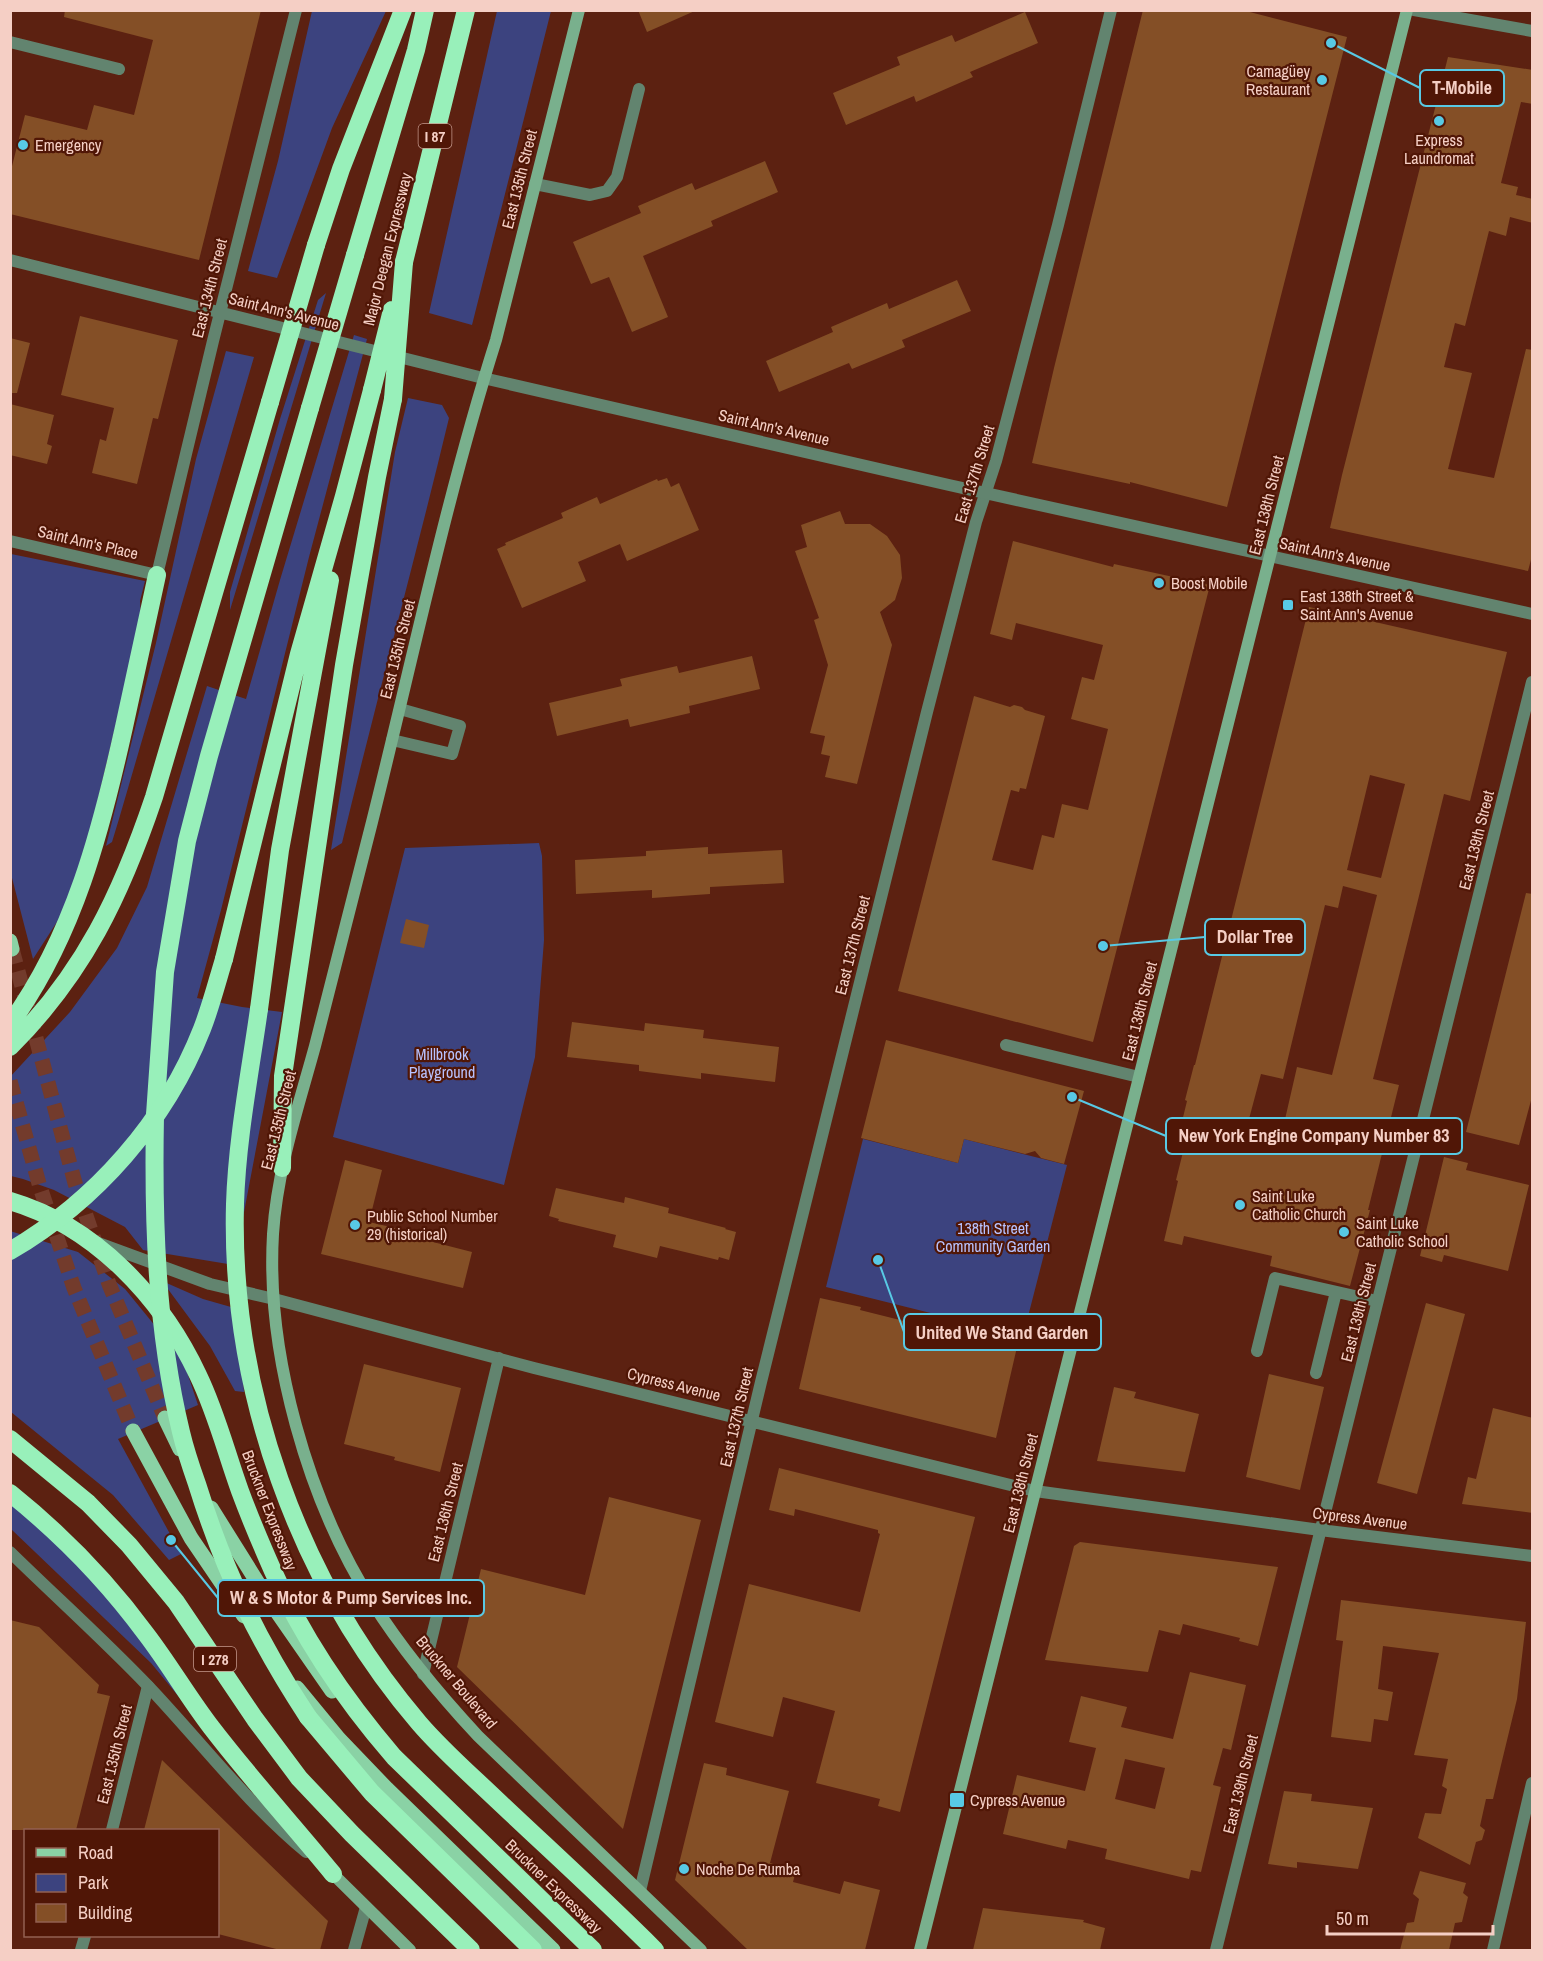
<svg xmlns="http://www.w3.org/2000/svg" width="1543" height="1961" font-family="'Archivo Narrow',sans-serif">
<rect width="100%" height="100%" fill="#5c2111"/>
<path fill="#3c437f" d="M312 11H386L332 128 277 278 248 271 278 161Z
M497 11H551L472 325 429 313Z
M326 293 230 610V592L280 419 318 300Z
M354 335 367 339 309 557 221 910 197 998 242 1007 282 1012 234 1265 143 1250 125 1227 54 1190 23 1179 11 1176 10 1077 70 1012 117 948 147 887 207 686 246 699 280 580Z
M226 351 254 357 119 819 112 842 106 846 156 643 196 459Z
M408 398 442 405 449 418C415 560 376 701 342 843L331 850 395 452Z
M11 554 145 581 140 601 141 618 84 858 64 911 33 959 11 874Z
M539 843 542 856 544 940 535 1057 504 1185 333 1137 405 848Z
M863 1139 958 1163 964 1139 1067 1165 1023 1336 826 1287Z
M10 1231 78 1252 125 1289 183 1360 198 1405 118 1439 181 1554 169 1560 113 1495 11 1412Z
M162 1281 203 1299 238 1309 244 1392 235 1391 210 1346Z
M10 1501 66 1547 116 1604 207 1731 151 1663 11 1529Z"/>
<path fill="#844f26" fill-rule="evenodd" d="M65 10H261L199 260 10 214V174L25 115 87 130 94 105 134 115 153 40 64 17Z
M638 10H697L647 32Z
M1143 10H1242L1347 37 1227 507 1130 482V484L1032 463 1054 368Z
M1025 12 1038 43 970 72 973 77 916 102 914 96 846 125 833 93 900 65 897 57 952 35 955 42Z
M1448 57 1533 70V104L1521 102 1501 183 1518 187 1516 195 1533 199V223L1510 217 1506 236 1489 231 1465 326 1455 323 1444 367 1472 373 1448 469 1494 478 1526 349 1533 350V552L1528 571 1330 528 1342 475Z
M765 161 778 192 711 221 713 226 643 256 668 317 632 332 609 277 591 284 573 242 641 213 638 206 692 183 695 190Z
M957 280 971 311 902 340 905 347 852 369 849 363 779 392 766 361 833 332 831 327 887 303 889 309Z
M80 316 178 340 158 419 153 418 137 484 92 473 100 439 106 441 114 408 61 395Z
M10 338 30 343 17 393H10Z
M10 404 54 415 47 444 52 446 47 464 10 455Z
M667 478 671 487 679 483 699 530 627 561 620 544 578 562 586 581 522 608 497 549 506 545 505 543 563 518 561 513 597 497 600 504 657 479 658 481Z
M840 511 845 524H870L887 536 900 555 902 578 895 600 880 612 892 645 857 784 825 777 830 756 821 754 825 736 810 733 828 665 814 620 819 618 795 551 807 547 801 525Z
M1013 541 1113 567 1114 564 1210 585 1093 1042 898 991 974 696 1010 707 1014 705 1022 707 1025 710 1045 716 1026 789 1020 788 1019 792 1011 790 992 860 1033 870 1042 835 1054 838 1062 804 1088 810 1108 729 1071 719 1082 677 1094 680 1103 645 1016 623 1012 640 990 634Z
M1309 607 1507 652 1470 801 1444 794 1417 904 1373 1079 1399 1085 1368 1210H1370L1350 1286 1270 1266 1272 1256 1184 1236 1182 1245 1164 1241 1178 1181 1176 1180 1184 1148 1176 1146 1187 1101 1185 1100 1194 1065H1195ZM1370 775 1405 784 1381 878 1347 870ZM1343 886 1377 895 1332 1075 1297 1067 1283 1128 1249 1119 1261 1074 1283 1079 1325 905 1338 908Z
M752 656 760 689 689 706 690 713 630 727 628 719 557 736 549 703 622 686 620 679 677 666 679 673Z
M708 847V854L782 850 784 883 710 887V894L652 898V890L576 894 575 860 646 856V851Z
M1526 893 1533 894V1093L1519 1145 1466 1132Z
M406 919 429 925 424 948 400 943Z
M572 1022 644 1031 645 1023 704 1030 703 1038 779 1047 775 1082 701 1073V1079L639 1071V1065L567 1057Z
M886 1040 1084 1091 1064 1164 1041 1158 1035 1151 1025 1154 964 1139 958 1163 861 1138Z
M1444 1157 1468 1163 1466 1170 1529 1185 1508 1271 1444 1255 1442 1262 1420 1256Z
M345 1160 382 1170 369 1222 395 1228 394 1232 472 1252 463 1288 321 1254Z
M556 1188 624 1203 625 1197 669 1208 668 1213 726 1228 725 1229 736 1232 729 1260 719 1257 718 1260 660 1246 657 1258 613 1247 616 1235 558 1221 559 1219 549 1216Z
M820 1298 861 1307 860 1310 912 1323 1017 1347 996 1438 799 1389Z
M1426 1303 1465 1314 1417 1494 1377 1483Z
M364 1364 461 1388 440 1472 394 1460 395 1457 344 1444Z
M1269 1374 1324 1387 1300 1490 1246 1477Z
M1114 1387 1136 1392 1134 1398 1199 1414 1185 1472 1097 1461Z
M1493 1408 1533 1418V1513L1462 1504 1468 1477 1476 1479Z
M779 1468 975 1517 900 1812 878 1806 880 1799 816 1783 835 1711 783 1697 773 1737 715 1722 749 1584 860 1612 872 1565 880 1534 878 1533V1530L795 1509 794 1516 769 1510Z
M609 1497 701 1520 623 1829 457 1667 481 1569 585 1595Z
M1080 1542 1278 1567 1258 1646 1239 1641 1240 1638 1183 1624 1180 1635 1159 1630 1148 1672 1045 1660 1074 1546Z
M1341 1600 1526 1622 1517 1699 1501 1765 1493 1799H1486L1480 1826 1485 1830 1482 1840 1476 1842 1470 1865 1418 1838 1425 1813 1441 1814 1447 1789 1442 1786 1448 1759 1414 1755 1439 1653 1383 1646 1378 1689 1393 1692 1388 1721 1374 1719 1371 1742 1331 1737 1343 1641 1336 1640Z
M10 1620 39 1627 99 1685 97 1693 110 1696 76 1830H10Z
M1190 1672 1246 1685 1231 1750 1223 1748 1213 1785 1221 1787 1201 1872 1191 1870 1189 1879 1105 1859 1107 1849 1068 1840 1066 1849 1003 1834 1017 1775 1085 1791 1096 1748 1069 1742 1081 1696 1127 1707 1121 1727 1173 1739ZM1125 1759 1165 1768 1155 1809 1115 1799Z
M162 1760 328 1921 320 1950H280L218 1934V1830H144Z
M704 1763 727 1768 726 1775 789 1791 770 1863 796 1870 793 1882 840 1894 844 1881 880 1890 865 1950H748L675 1880Z
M1284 1791 1312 1794 1311 1801 1373 1808 1358 1869 1297 1862V1868L1268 1864Z
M1420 1871 1466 1883 1463 1893 1468 1897 1462 1922 1455 1923 1449 1950H1400L1407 1923 1414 1922 1419 1899 1413 1894Z
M983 1908 1084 1920 1083 1922 1105 1928 1100 1950H973Z"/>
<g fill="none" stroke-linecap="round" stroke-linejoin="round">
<path stroke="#733b2c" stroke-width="15" stroke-dasharray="15 8" stroke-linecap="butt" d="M12 949 75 1183 109 1284 165 1418
M10 1081 40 1187 74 1288 133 1431"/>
<path stroke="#62846f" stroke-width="12" d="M10 42 119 69
M535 184 590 195 607 191 617 177 639 89
M392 740 452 754 460 726 400 709
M1006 1045 1139 1077
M98 1243 210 1284 274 1299
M1257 1351 1275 1278 1377 1301
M1316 1373 1336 1292"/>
<path stroke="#62846f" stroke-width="12" d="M1414 10 1532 31
M10 260 483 378
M10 541 157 575 213 341 296 10
M274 1299 534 1368 1035 1491 1320 1530 1532 1556
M423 1674 499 1358
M112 1830 148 1686
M640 1891 761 1382 927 712 976 522 996 461 1058 225 1111 10
M81 1950 85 1936
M354 1950 366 1907
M1216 1950 1532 682
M1493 1950 1532 1783"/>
<path stroke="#62846f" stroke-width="12" d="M483 378 949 485 1532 614
M10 1552C56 1597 104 1640 148 1686 201 1742 247 1803 306 1852"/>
<path stroke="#79b08d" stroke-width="12" d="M579 10 496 340C446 498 412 662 372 822 353 897 334 971 315 1046 298 1108 277 1170 273 1234 266 1354 308 1501 372 1602 403 1651 439 1694 478 1736L701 1950
M333 1874 410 1950
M920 1950 1407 10"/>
<path stroke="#8ad2a5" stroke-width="15" d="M10 941 12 949
M165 1418 180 1449
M133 1431 191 1538 244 1616
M211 1508 266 1596 332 1691
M297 1688 339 1739 387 1789 553 1950"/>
<path stroke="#98f0ba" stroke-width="18" d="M316 245 341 169 403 10
M355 255 416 50 425 10
M404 262 466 10
M224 959 299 654 344 496 372 390
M259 1009 280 850 330 580
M10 1024C74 936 101 831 124 727 135 676 146 626 157 575
M10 1047C84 973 121 895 154 797L270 402
M155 1115 165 972 187 841 209 756 310 408
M282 1168 283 1076 344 665 377 477 393 399
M10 1201C95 1226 162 1298 198 1375 216 1412 226 1452 240 1491 250 1518 261 1544 273 1571 303 1639 345 1700 394 1757L593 1950
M10 1439 88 1503 129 1545 176 1602 255 1719 299 1778 352 1834 471 1950
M10 1493C61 1534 107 1581 146 1634 169 1664 188 1697 211 1727 250 1778 293 1825 333 1874
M308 1717 372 1793 533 1950"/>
<path stroke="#98f0ba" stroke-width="18" d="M372 390 392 310
M393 399 404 262
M270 402 316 245
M310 408 355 255
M259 1009C250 1073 237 1139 235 1204 230 1390 298 1581 419 1723 443 1751 471 1775 497 1800 550 1850 604 1899 655 1950
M155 1115C153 1220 156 1329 181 1432 185 1449 191 1467 197 1484 224 1571 258 1641 308 1717
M10 1251C96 1201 166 1121 202 1029 211 1006 217 982 224 959"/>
</g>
<g fill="#58c9e4" stroke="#501606" stroke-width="2">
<circle cx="1322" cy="80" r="6"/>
<circle cx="1439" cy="121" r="6"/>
<circle cx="23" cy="145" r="6"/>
<circle cx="1159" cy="583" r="6"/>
<rect x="1282" y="599" width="12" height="12" rx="3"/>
<circle cx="1240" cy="1205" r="6"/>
<circle cx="355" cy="1225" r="6"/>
<circle cx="1344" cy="1232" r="6"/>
<rect x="949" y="1792" width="16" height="16" rx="3"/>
<circle cx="684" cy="1869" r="6"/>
</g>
<g text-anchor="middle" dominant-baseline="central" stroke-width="4.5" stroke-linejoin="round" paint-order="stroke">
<g fill="#501606" stroke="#c4988c" stroke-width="1.5">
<rect x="418.5" y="124" width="33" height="24" rx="4.5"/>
<rect x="194" y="1647" width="42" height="24" rx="4.5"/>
</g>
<g font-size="15" font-weight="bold" fill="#f5cfc5">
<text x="435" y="136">I 87</text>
<text x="215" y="1659">I 278</text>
</g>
<g font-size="16" fill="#f5cfc5" stroke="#501606" text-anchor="start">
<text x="1310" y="71" text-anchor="end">Camagüey<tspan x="1310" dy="18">Restaurant</tspan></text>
<text x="1439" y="140" text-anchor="middle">Express<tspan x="1439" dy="18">Laundromat</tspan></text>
<text x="35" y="145">Emergency</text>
<text x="1171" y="583">Boost Mobile</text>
<text x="1300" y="596">East 138th Street &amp;<tspan x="1300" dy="18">Saint Ann's Avenue</tspan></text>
<text x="1252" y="1196">Saint Luke<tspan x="1252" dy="18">Catholic Church</tspan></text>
<text x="367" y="1216">Public School Number<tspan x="367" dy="18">29 (historical)</tspan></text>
<text x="1356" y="1223">Saint Luke<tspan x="1356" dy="18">Catholic School</tspan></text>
<text x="970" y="1800">Cypress Avenue</text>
<text x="696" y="1869">Noche De Rumba</text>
</g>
<g font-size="16" fill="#f5cfc5" stroke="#501606">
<text transform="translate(519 179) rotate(-76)">East 135th Street</text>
<text transform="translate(387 249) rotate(-76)">Major Deegan Expressway</text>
<text transform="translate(209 288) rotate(-76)">East 134th Street</text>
<text transform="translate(284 311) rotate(14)">Saint Ann's Avenue</text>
<text transform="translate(774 427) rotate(13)">Saint Ann's Avenue</text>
<text transform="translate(974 474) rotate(-73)">East 137th Street</text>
<text transform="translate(1266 505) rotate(-76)">East 138th Street</text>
<text transform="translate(88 542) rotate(13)">Saint Ann's Place</text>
<text transform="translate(1335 554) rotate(12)">Saint Ann's Avenue</text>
<text transform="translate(397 649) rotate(-76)">East 135th Street</text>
<text transform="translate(1476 840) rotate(-76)">East 139th Street</text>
<text transform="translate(852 945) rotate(-76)">East 137th Street</text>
<text transform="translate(1139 1011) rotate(-76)">East 138th Street</text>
<text transform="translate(278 1120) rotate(-76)">East 135th Street</text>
<text transform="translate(1358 1312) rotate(-76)">East 139th Street</text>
<text transform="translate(674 1384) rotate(14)">Cypress Avenue</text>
<text transform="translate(736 1417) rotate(-77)">East 137th Street</text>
<text transform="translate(1020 1483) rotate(-76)">East 138th Street</text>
<text transform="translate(270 1510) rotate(69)">Bruckner Expressway</text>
<text transform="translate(445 1512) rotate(-76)">East 136th Street</text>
<text transform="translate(1360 1518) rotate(7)">Cypress Avenue</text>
<text transform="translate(457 1682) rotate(50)">Bruckner Boulevard</text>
<text transform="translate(114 1754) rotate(-76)">East 135th Street</text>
<text transform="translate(1240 1784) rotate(-76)">East 139th Street</text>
<text transform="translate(554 1886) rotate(44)">Bruckner Expressway</text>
</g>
<g font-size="16" fill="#b7c2ff" stroke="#501606">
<text x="442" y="1054">Millbrook<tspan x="442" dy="18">Playground</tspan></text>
<text x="993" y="1228">138th Street<tspan x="993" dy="18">Community Garden</tspan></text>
</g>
</g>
<path fill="none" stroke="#58c9e4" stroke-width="2" d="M1331 43L1420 88M1103 946L1205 937M1072 1097L1166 1136M878 1260L904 1332M171 1540L218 1598"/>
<g fill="#58c9e4" stroke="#501606" stroke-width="2">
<circle cx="1331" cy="43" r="6"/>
<circle cx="1103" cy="946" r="6"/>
<circle cx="1072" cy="1097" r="6"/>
<circle cx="878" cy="1260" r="6"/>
<circle cx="171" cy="1540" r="6"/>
</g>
<g fill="#501606" stroke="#58c9e4" stroke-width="2">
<rect x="1420" y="70" width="84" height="36" rx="6"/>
<rect x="1205" y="919" width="100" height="36" rx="6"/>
<rect x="1166" y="1118" width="296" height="36" rx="6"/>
<rect x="904" y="1314" width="197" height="36" rx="6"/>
<rect x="218" y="1580" width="266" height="36" rx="6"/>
</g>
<g font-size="18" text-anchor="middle" font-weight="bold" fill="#f5cfc5">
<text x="1462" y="94">T-Mobile</text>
<text x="1255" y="943">Dollar Tree</text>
<text x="1314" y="1142">New York Engine Company Number 83</text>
<text x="1002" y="1339">United We Stand Garden</text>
<text x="351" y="1604">W &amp; S Motor &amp; Pump Services Inc.</text>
</g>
<rect width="1543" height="1961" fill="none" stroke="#f5cfc5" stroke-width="24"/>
<rect x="24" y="1829" width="195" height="108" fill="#501606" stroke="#926052" stroke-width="1.5"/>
<rect x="36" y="1848" width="30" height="9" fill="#8ad2a5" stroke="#926052" stroke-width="1.5"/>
<text x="78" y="1859" font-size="18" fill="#f5cfc5">Road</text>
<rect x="36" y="1874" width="30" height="18" fill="#3c437f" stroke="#926052" stroke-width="1.5"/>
<text x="78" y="1889" font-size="18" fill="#f5cfc5">Park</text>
<rect x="36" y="1904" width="30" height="18" fill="#844f26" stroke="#926052" stroke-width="1.5"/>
<text x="78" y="1919" font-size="18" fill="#f5cfc5">Building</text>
<path d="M1327 1925v9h166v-9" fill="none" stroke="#f5cfc5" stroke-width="3"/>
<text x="1336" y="1925" font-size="18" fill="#f5cfc5" stroke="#501606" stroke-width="4.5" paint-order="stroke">50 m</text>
</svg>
